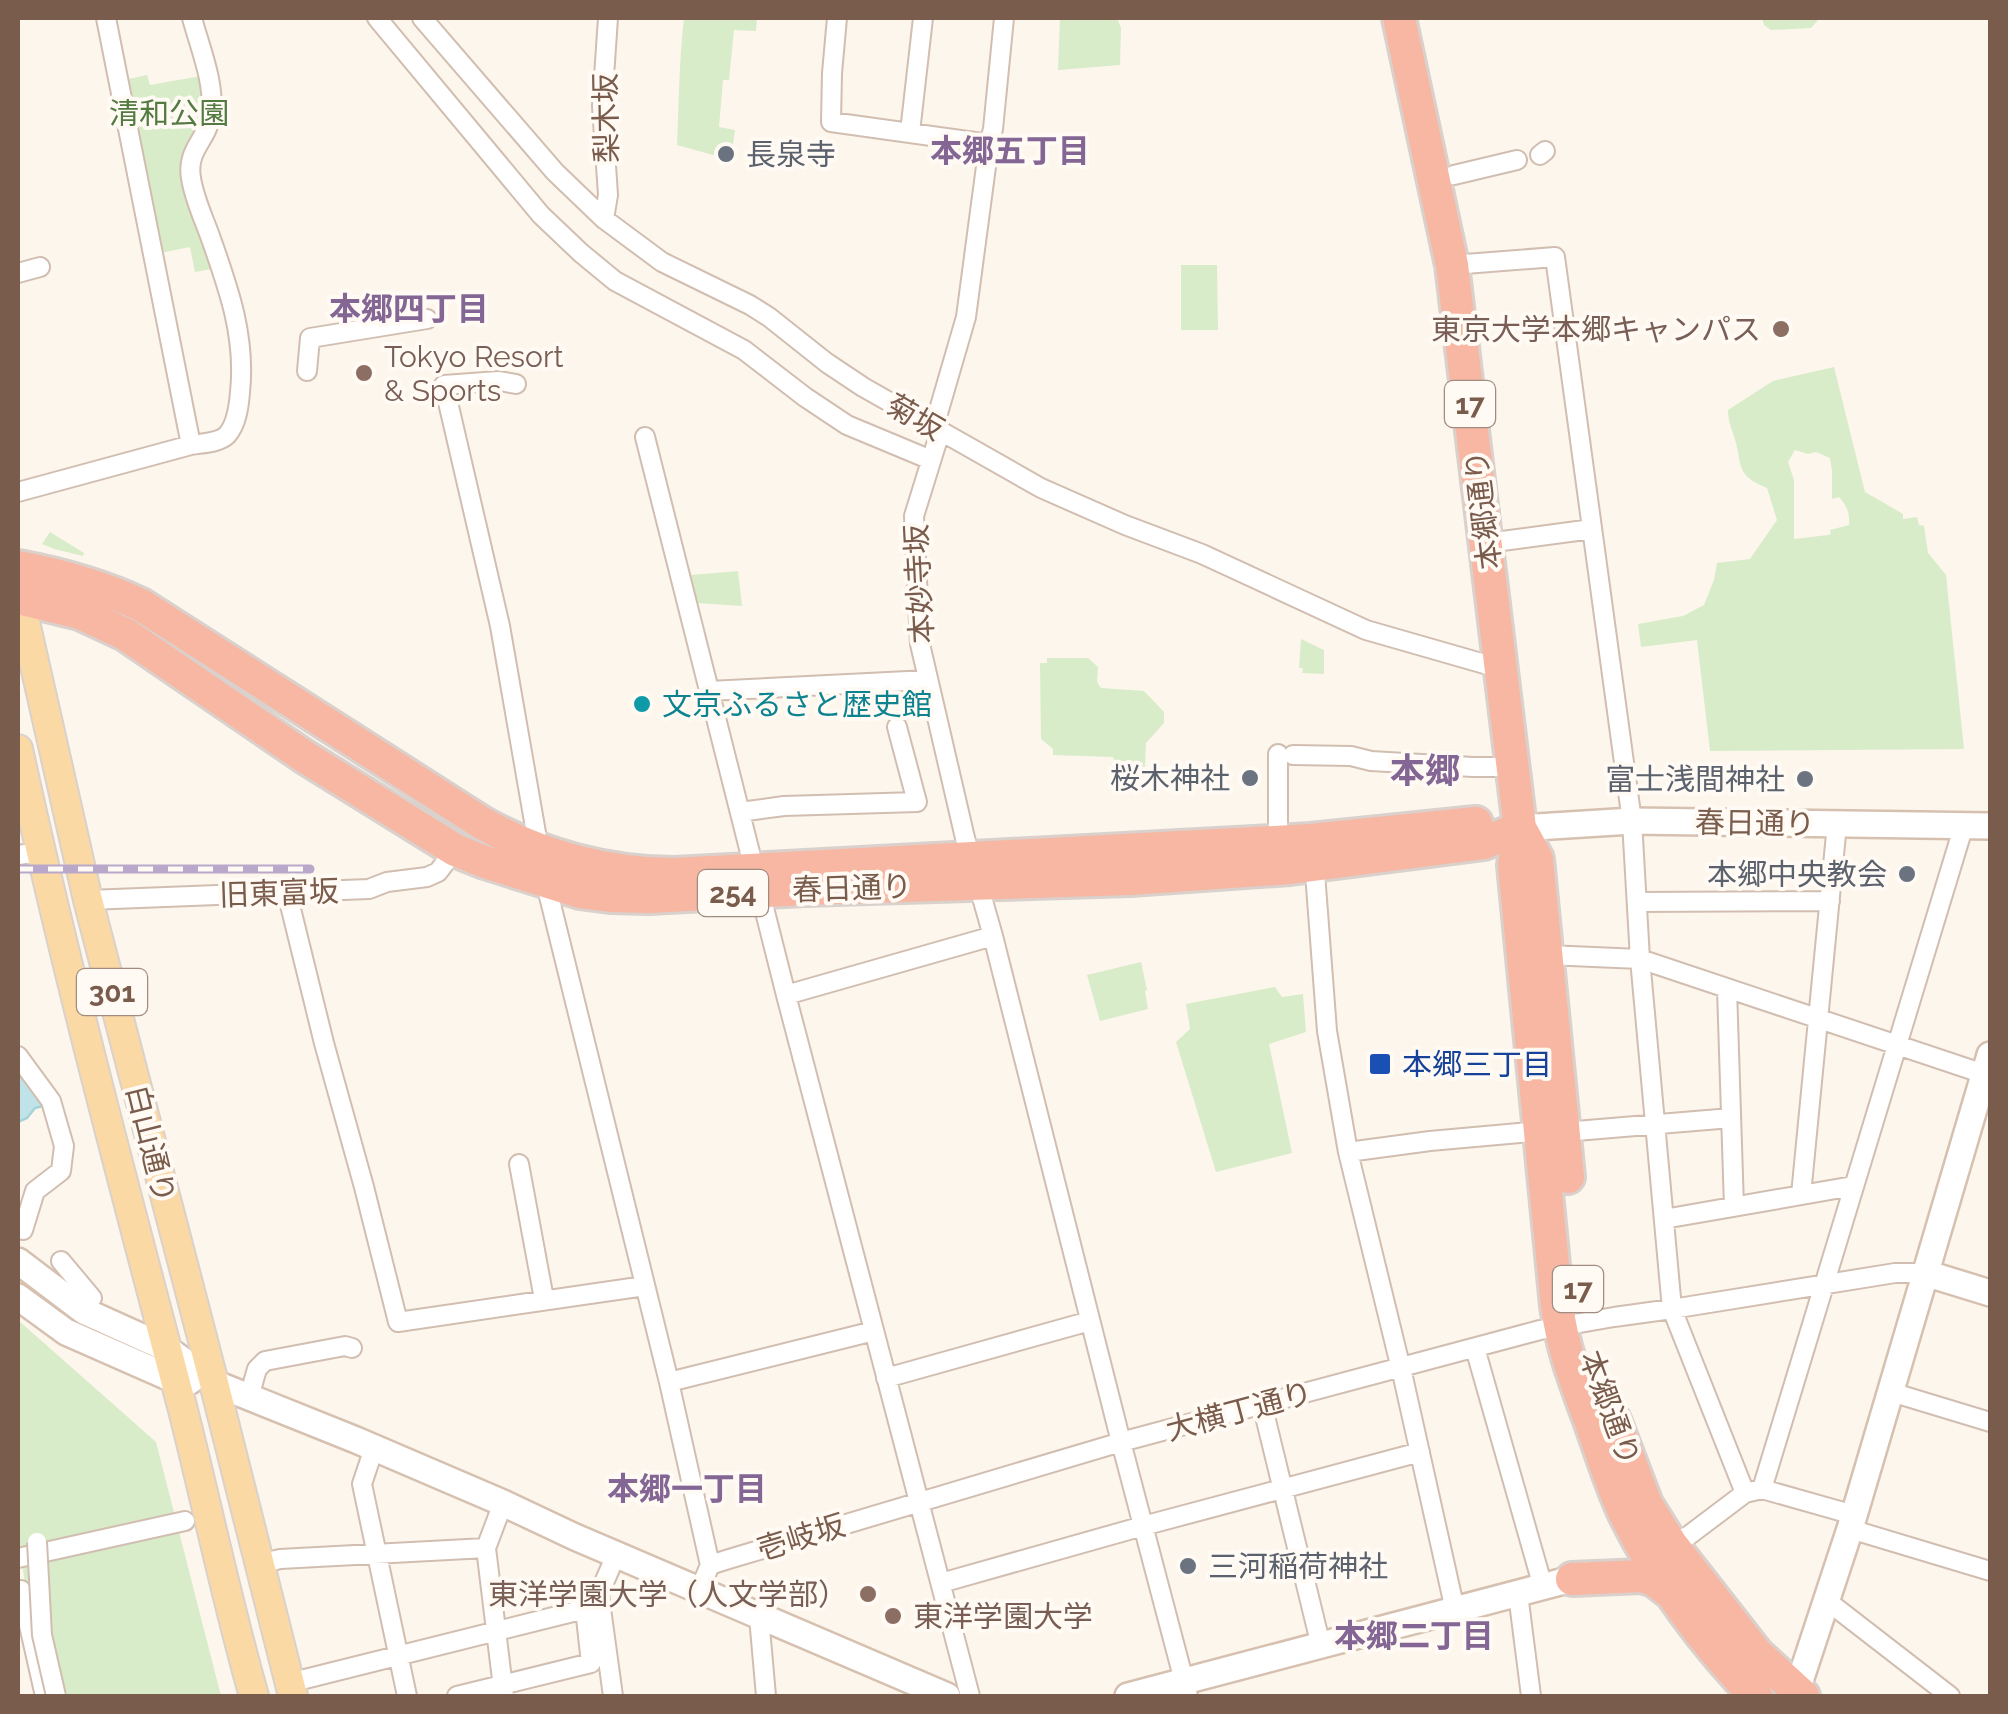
<svg xmlns="http://www.w3.org/2000/svg" width="2008" height="1714" font-family="Raleway,'Noto Sans JP',sans-serif">
<rect width="100%" height="100%" fill="#fdf6ec"/>
<path fill="#d8ecc9" fill-rule="evenodd" d="M684 18H757L756 31 734 30 729 80H723L719 127 735 130 731 160 677 145C679 103 679 61 684 18Z
M1060 18H1117L1121 28 1120 65 1058 70Z
M1762 18H1817L1818 20 1811 28 1771 30 1764 25Z
M147 75 150 85 201 76 205 108 198 129 186 150 195 215 212 269 195 272 190 247 161 253 129 79Z
M1217 265 1218 330H1181V265Z
M1834 367 1865 492 1903 514V519L1917 517 1919 525 1924 526 1928 553 1946 575 1964 749 1710 751 1697 640 1641 647 1638 624 1683 616 1704 605 1714 580 1717 563 1750 559 1777 520 1767 488C1738 476 1742 469 1736 443 1733 431 1728 423 1728 410L1773 381ZM1795 450 1808 454 1816 452 1830 458 1832 471V499L1839 497C1847 506 1850 513 1849 525L1830 530 1831 534 1828 535 1794 539V480L1788 462Z
M50 532 84 553 83 556 54 549 42 544Z
M738 571 742 606 697 603 691 575Z
M1301 639 1324 650V674L1302 673 1303 668H1299Z
M1047 658H1088L1098 667 1097 682 1101 688 1144 691 1164 712V723L1146 743 1145 767 1116 766 1113 757 1053 755V749L1041 739 1040 663H1047Z
M1141 962 1147 990 1145 991 1148 1009 1100 1021 1087 975Z
M1275 987 1282 997 1303 994 1306 1032 1269 1044 1292 1153 1216 1172 1176 1042 1190 1029 1186 1004Z
M18 1320 156 1442 221 1696H48L34 1637 18 1540Z"/>
<path fill="#bfe3e8" stroke="#a5d3da" stroke-width="2.5" d="M18 1070 43 1106 35 1108 27 1118 18 1122Z"/>
<g fill="none" stroke-linecap="round" stroke-linejoin="round">
<defs>
<path id="street" d="M106 18 191 445
M377 18 541 215 581 253 615 281 744 350 805 397 847 425 931 460
M422 18 555 172 604 219 662 262 750 305 769 317 827 363 863 387 1041 488 1125 525 1202 554 1366 630 1502 669
M837 18 832 73 831 122 989 144
M910 132 923 18
M1540 155 1545 151
M1454 175 1517 160
M604 219 608 195 602 106 608 18
M1452 265 1555 257 1632 821 1640 959 1672 1309 1745 1493
M18 273 40 267
M307 371 310 338 427 319
M516 384 499 381 444 385 500 626 539 850
M934 427 966 317 989 144 993 129 1004 18
M940 432 914 516 920 644 965 838 993 936 1121 1442 1188 1696
M645 437 786 995 970 1696
M18 492 191 445C202 443 219 443 227 435 237 424 239 405 240 392 246 336 228 287 210 236 203 217 194 198 191 178 186 149 208 140 211 114 215 83 200 48 192 18
M1487 543 1592 529
M709 691 928 680
M1278 754V841
M1293 755 1351 756 1371 761 1473 767H1513
M740 812 784 806 917 802 897 727
M18 855 40 852
M1314 860 1327 1031 1348 1152 1403 1377 1455 1610
M545 880 669 1382 710 1565
M289 892 290 905 324 1043 364 1187 398 1322 645 1286
M88 900 369 889 387 882 427 877 438 872 455 850
M1637 902 1830 901
M1547 955 1640 959 1990 1076
M1727 989 1734 1207
M786 995 993 936
M18 1056 51 1101 64 1146 61 1171 35 1191 23 1230 18 1225
M1564 1132 1731 1118
M1348 1152 1430 1141 1541 1131
M519 1164 544 1299
M1801 1195 1837 824
M1664 1219 1853 1186
M61 1261 92 1298
M1475 1348 1543 1587
M886 1378 1090 1321
M669 1382 874 1331
M1891 1392 1990 1422
M249 1397 257 1369 265 1361 345 1346 352 1348
M1262 1404 1321 1646
M374 1448 362 1484 407 1696
M1762 1489 1964 825
M503 1503 486 1548 504 1696
M1850 1529 1990 1571
M1671 1544 1688 1536 1745 1493 1762 1489 1854 1515
M18 1558 185 1521
M260 1564 280 1559 486 1548
M941 1583 1143 1526 1420 1452
M18 1590H21L45 1696
M699 1591 710 1565 729 1559 1121 1442 1540 1330 1614 1317 1672 1309 1895 1273H1925
M599 1594 613 1696
M1518 1594 1531 1696
M1826 1600 1950 1696
M759 1617 766 1696
M289 1683 585 1609 599 1594 616 1555
M457 1696 591 1663 585 1609"/>
<path id="secondary" d="M1520 828 1632 821 1990 826
M18 1261 84 1311 166 1348 214 1383 356 1440 503 1503 575 1537 947 1696
M1925 1273 1990 1293
M18 1297 66 1332 175 1380 190 1381
M1128 1696 1587 1575
M1795 1696 1850 1529 1990 1055"/>
<path id="primary" d="M18 591 88 900 214 1383 293 1696
M18 749C66 971 125 1190 183 1410 207 1505 227 1602 254 1696"/>
<path id="highway" d="M1399 18 1452 265 1520 828 1514 865 1557 1306C1563 1350 1576 1382 1591 1423 1602 1454 1612 1487 1626 1516 1657 1579 1707 1647 1756 1696
M18 567C61 575 101 586 141 605L482 823C540 856 608 874 674 874L1311 840 1476 823
M18 598 80 613 125 634 305 757 455 850 485 862 580 892 610 896 649 897 804 889 1130 879 1290 868 1484 843 1520 828
M1520 828 1537 859 1568 1177
M1614 1420 1646 1504 1671 1544 1757 1654 1803 1696
M1572 1579 1642 1576 1654 1580 1671 1593"/>
</defs>
<use href="#street" stroke="#d1beb0" stroke-width="22"/>
<use href="#secondary" stroke="#d6c0b0" stroke-width="30"/>
<use href="#primary" stroke="#dad1cd" stroke-width="32"/>
<use href="#highway" stroke="#dad1cd" stroke-width="38"/>
<use href="#street" stroke="#fff" stroke-width="18"/>
<use href="#secondary" stroke="#fff" stroke-width="25"/>
<use href="#primary" stroke="#fbd9a5" stroke-width="28"/>
<use href="#highway" stroke="#f7b7a3" stroke-width="32"/>
<defs>
<path id="rail" d="M18 869H310"/>
</defs>
<use href="#rail" stroke="#b9a8c9" stroke-width="9"/>
<use href="#rail" stroke="#fffaf3" stroke-width="5" stroke-dasharray="15" stroke-linecap="butt"/>
<defs>
<path id="street-bridge" d="M37 1542 42 1635 56 1696"/>
</defs>
<use href="#street-bridge" stroke="#d1beb0" stroke-width="22" stroke-linecap="butt"/>
<use href="#street-bridge" stroke="#fff" stroke-width="18"/>
</g>
<g fill="#6b7280" stroke="#fffaf3" stroke-width="4">
<circle cx="726" cy="154" r="10"/>
<circle cx="1250" cy="778" r="10"/>
<circle cx="1805" cy="779" r="10"/>
<circle cx="1907" cy="874" r="10"/>
<circle cx="1188" cy="1566" r="10"/>
</g>
<g fill="#8d6e63" stroke="#fffaf3" stroke-width="4">
<circle cx="1781" cy="329" r="10"/>
<circle cx="364" cy="373" r="10"/>
<circle cx="868" cy="1594" r="10"/>
<circle cx="893" cy="1616" r="10"/>
</g>
<circle fill="#0f9aa8" stroke="#fffaf3" stroke-width="4" cx="642" cy="704" r="10"/>
<rect fill="#1a4fb4" stroke="#fffaf3" stroke-width="4" x="1368" y="1052" width="24" height="24" rx="5"/>
<g text-anchor="middle" dominant-baseline="central" stroke-width="8" stroke-linejoin="round" paint-order="stroke">
<g fill="#fffaf3" stroke="#a28b7f" stroke-width="2.5">
<rect x="1445" y="381" width="50" height="46" rx="8"/>
<rect x="698" y="870" width="70" height="46" rx="8"/>
<rect x="77" y="969" width="70" height="46" rx="8"/>
<rect x="1553" y="1266" width="50" height="46" rx="8"/>
</g>
<g font-size="28" font-weight="bold" fill="#7a5c4d">
<text x="1470" y="404">17</text>
<text x="733" y="893">254</text>
<text x="112" y="992">301</text>
<text x="1578" y="1289">17</text>
</g>
<g font-size="30" fill="#537a41" stroke="#fffaf3">
<text x="169" y="113">清和公園</text>
</g>
<g font-size="30" fill="#7a5c4d" stroke="#fffaf3">
<text transform="translate(606 118) rotate(-91)">梨木坂</text>
<text transform="translate(915 417) rotate(30)">菊坂</text>
<text transform="translate(1483 510) rotate(-97)">本郷通り</text>
<text transform="translate(919 584) rotate(-93)">本妙寺坂</text>
<text transform="translate(1755 823) rotate(1)">春日通り</text>
<text transform="translate(852 888) rotate(-2)">春日通り</text>
<text transform="translate(279 893) rotate(-2)">旧東富坂</text>
<text transform="translate(151 1144) rotate(76)">白山通り</text>
<text transform="translate(1610 1408) rotate(70)">本郷通り</text>
<text transform="translate(1239 1411) rotate(-15)">大横丁通り</text>
<text transform="translate(801 1537) rotate(-17)">壱岐坂</text>
</g>
<g font-size="30" fill="#5b616d" stroke="#fffaf3" text-anchor="end">
<text x="746" y="154" text-anchor="start">長泉寺</text>
<text x="1230" y="778">桜木神社</text>
<text x="1785" y="779">富士浅間神社</text>
<text x="1887" y="874">本郷中央教会</text>
<text x="1208" y="1566" text-anchor="start">三河稲荷神社</text>
</g>
<g font-size="30" fill="#785e54" stroke="#fffaf3" text-anchor="end">
<text x="1761" y="329">東京大学本郷キャンパス</text>
<text x="384" y="356" text-anchor="start">Tokyo Resort<tspan x="384" dy="34">&amp; Sports</tspan></text>
<text x="848" y="1594">東洋学園大学（人文学部）</text>
<text x="913" y="1616" text-anchor="start">東洋学園大学</text>
</g>
<g font-size="30" fill="#0d838f" stroke="#fffaf3" text-anchor="start">
<text x="662" y="704">文京ふるさと歴史館</text>
</g>
<g font-size="30" fill="#164399" stroke="#fffaf3" text-anchor="start">
<text x="1402" y="1064">本郷三丁目</text>
</g>
<g font-size="32" font-weight="bold" fill="#846695" stroke="#fffaf3">
<text x="1010" y="150">本郷五丁目</text>
<text x="409" y="308">本郷四丁目</text>
<text x="687" y="1488">本郷一丁目</text>
<text x="1414" y="1635">本郷二丁目</text>
</g>
<g font-size="35" font-weight="bold" fill="#846695" stroke="#fffaf3">
<text x="1425" y="770">本郷</text>
</g>
</g>
<rect width="2008" height="1714" fill="none" stroke="#7a5c4d" stroke-width="40"/>
</svg>
